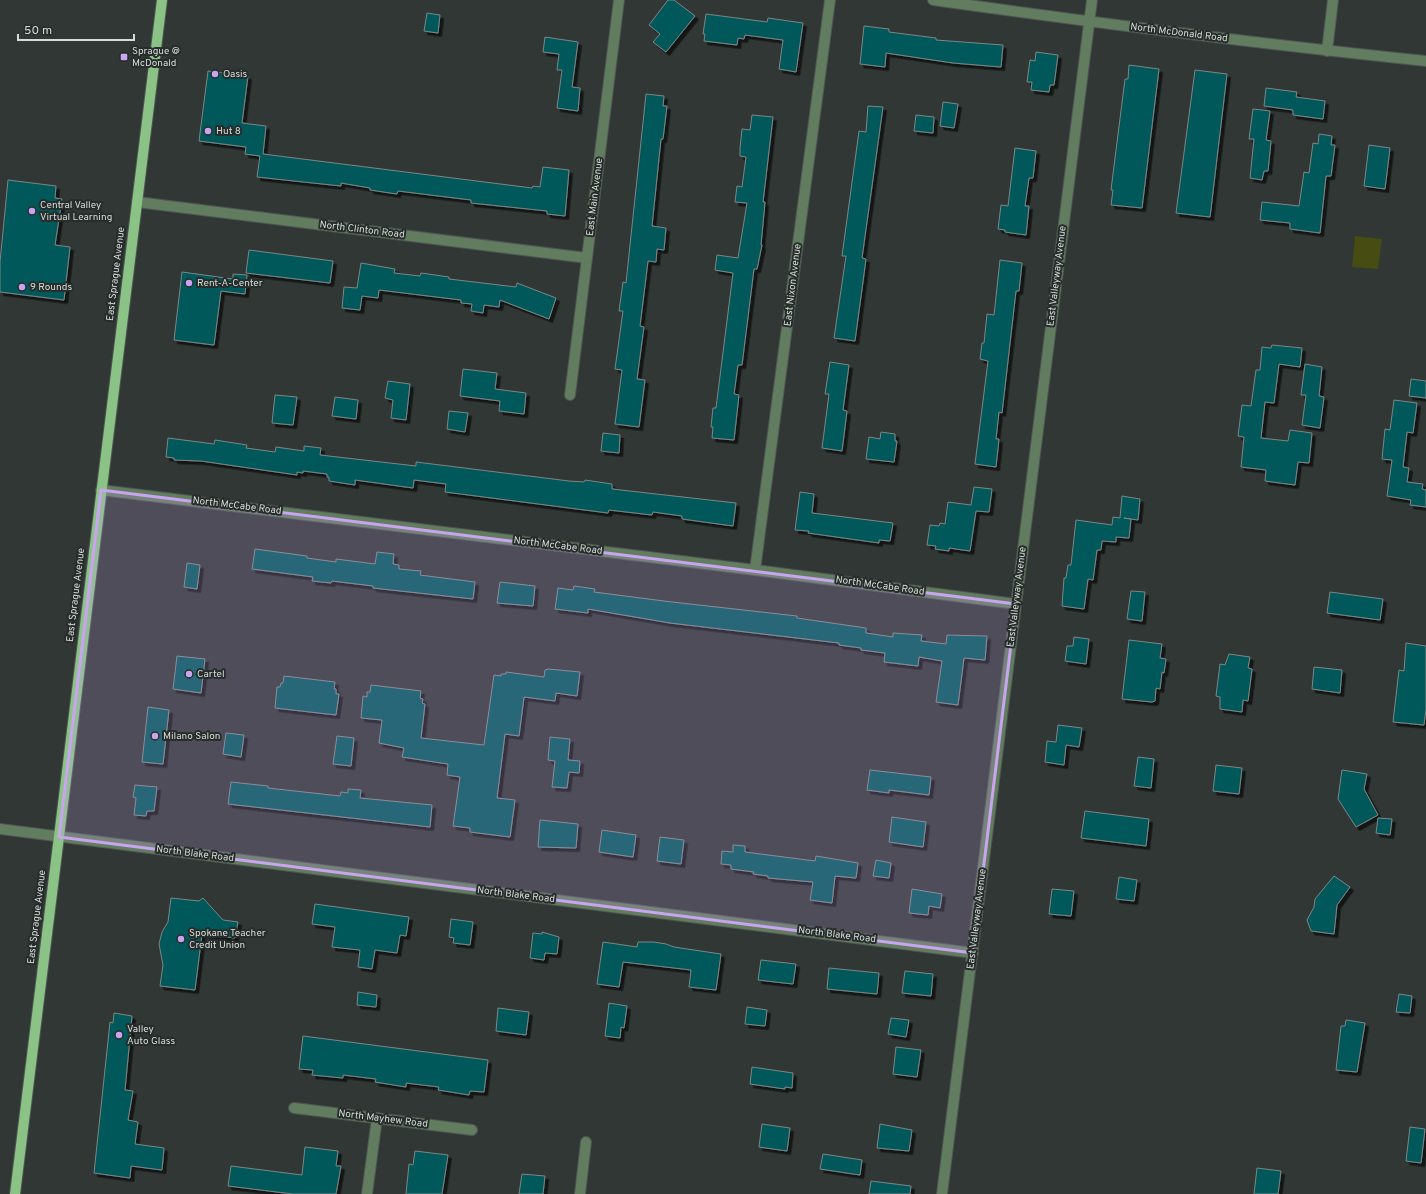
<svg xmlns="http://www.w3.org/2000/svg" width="1426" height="1194" font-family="Overpass,sans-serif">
<defs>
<filter id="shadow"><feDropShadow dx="3.5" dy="3.5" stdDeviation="0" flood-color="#0009"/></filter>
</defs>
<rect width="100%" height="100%" fill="#303734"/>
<path fill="#474c12" d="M1355 236 1382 239 1378 269 1352 267Z"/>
<path fill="#00595a" stroke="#7d8686" filter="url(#shadow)" d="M668 0H674L695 16 666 52 653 42 660 34 649 25Z
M427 13 440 15 438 33 424 31Z
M706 14 767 22 768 18 803 23 796 72 779 69 783 40 745 35 744 39 738 38 737 45 704 41 705 34H703Z
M864 26 889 29V32L936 38V40L1003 45 1001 67 953 63 886 53 885 67 860 64Z
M545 37 578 42 572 87 580 88 578 111 557 108 562 70H557L559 54 543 52Z
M1036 52 1058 55 1054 85H1050L1049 92 1031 90 1032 82H1027L1030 60 1035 61Z
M1129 65 1159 69 1142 208 1111 205 1113 190H1111L1125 79H1128Z
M1195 70 1227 74 1210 217 1176 213Z
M208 71 248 76 242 123 266 126 263 154 532 188 533 186 540 187 543 167 569 170 565 216 547 214V211L471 203V200L398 191 397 194 370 190V188L341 183V186L257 177 260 156 245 154 246 147 199 141Z
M1266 88 1297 92 1296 97 1325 101 1323 119 1293 115V110L1264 106Z
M646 94 664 96 663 106H667L663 139H661L652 226 666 228 664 250 657 249 656 262 648 261 640 326 644 327 637 379 645 380 639 427 615 424 622 370 615 369 623 311H619L623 282 626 283Z
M943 102 958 104 954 128 940 126Z
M868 106 883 107 862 258 866 259 855 341 834 338 846 256H842L859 131 866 132Z
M1253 109 1270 111 1266 140 1271 141 1268 171H1264L1262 180 1250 178 1254 139H1249Z
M752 115 773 117 763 202H765L761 245H762L757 269H754L742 365H738L734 394 739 395 734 440 712 438 713 427H711L713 408H716L733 273 715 270 717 255 738 258 747 203 735 202 737 186 742 187 746 157 740 156V148L742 129 750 130Z
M916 115 934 117 933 133 914 131Z
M1319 134 1332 136 1331 145H1335L1331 176H1326L1320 233 1290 229V223L1260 220 1262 202 1299 206 1304 172 1309 173 1313 143 1318 144Z
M1369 145 1390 148 1385 189 1364 186Z
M1015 148 1036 151 1033 178H1029L1025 206H1029L1026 235 1005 232V230L998 229 1001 205 1008 206Z
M8 180 56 186 55 198 62 199 55 245 70 247 64 300 0 292V262Z
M249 250 333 261 330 283 246 273Z
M1000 260 1022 263 1019 291H1016L1002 413 999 412 996 439H999L996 467 975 464 988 361 980 359 982 343H984L987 314 994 315Z
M361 263 395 269 394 273 420 276 421 273 449 277V279L516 287 517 283 556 298 549 319 500 300 499 307 484 305 483 313 471 311 472 304 461 303V300L379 290 378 298 362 296 360 310 342 308 344 287 357 288Z
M182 272 233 279V274L247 275 245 294 221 291 214 345 174 340Z
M1272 345 1302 348 1300 367 1279 364 1274 403 1265 402 1261 438 1288 441 1290 430 1312 433 1309 463 1298 462 1295 485 1265 481 1266 470 1241 467 1244 437 1238 436 1242 405 1251 406 1256 370H1260L1262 347 1271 348Z
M830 362 849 365 843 410 847 411 842 451 822 448 829 394H825Z
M1305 364 1322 367 1319 396 1324 397 1320 428 1302 425 1306 395H1301Z
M463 369 497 373 495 389 526 393 524 414 499 411 500 401 460 396Z
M1411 379 1426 381V398L1409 396Z
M388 381 410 384 406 420 391 418 393 400 385 398Z
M275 395 297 397 293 425 272 423Z
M335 397 358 400 356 419 332 416Z
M1394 400 1417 403 1413 433 1407 432 1403 467 1409 468 1407 482 1423 484 1422 489 1426 490V507L1410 505 1411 500 1387 496 1392 460 1382 459 1385 429 1390 430Z
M449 411 468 413 465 432 447 429Z
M881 432 895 434V441H897L894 462 866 459 869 437 880 439Z
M603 433 620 435 619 453 601 451Z
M168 438 214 444 215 440 247 445 246 448 275 452 276 447 304 451V446L321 448 320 455 416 466V462L569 481 584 482 585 480 612 484V489L736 503 733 526 682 519V516L653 512 652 515 609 510 608 513 445 492 446 484 414 480 413 488 355 480V485L329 481V477H327V474L303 471V473L297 472V475L201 461 174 460V458L166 457Z
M974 487 992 489 989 512 976 511 970 551 949 548V551L935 549 936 546 927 545 930 525 939 526 940 523 945 524 948 502 971 505Z
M800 492 814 494 812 513 893 523 890 541 879 540V543L808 533 809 531 795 530Z
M1122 496 1140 499 1138 520 1124 518 1131 519 1129 538 1116 537V542L1102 541 1101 550H1097L1093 580 1088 579 1084 609 1062 606 1064 578H1066L1068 565H1071L1076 520 1112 525 1113 517 1120 518Z
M255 549 307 556V558L336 562V559L375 564 377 552 394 554 393 564 399 565V569L421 571 420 575 475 582 473 599 373 588V586L332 581 331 583 312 581 313 577 252 569Z
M187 563 200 565 197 589 184 587Z
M500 582 535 586 533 606 497 603Z
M574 586 595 589 594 592 672 602 797 616V618L866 628V633L893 637V633L922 635 921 641 946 644 947 635 987 636 985 660 964 658 958 705 936 702 942 661 919 657 918 666 884 662 885 653 861 650V648L839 645V643L670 623 588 609V613L555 609 558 588 573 590Z
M1131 591 1145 592 1142 621 1127 619Z
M1330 592 1383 599 1380 620 1327 613Z
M1074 637 1089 639 1086 664 1065 661 1067 646H1073Z
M1129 640 1162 644 1160 658 1166 659 1164 673 1162 672 1160 689 1156 688 1155 701 1152 702 1122 699Z
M1406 643 1426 646V709L1424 725 1393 722 1399 670 1404 671Z
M1229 654 1250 657 1248 668 1252 669 1248 701 1243 700 1242 712 1220 709V697L1216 696 1220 664 1225 665Z
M177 656 205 659 201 693 173 689Z
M1314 667 1342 670 1340 693 1312 689Z
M548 669 580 672 577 696 556 693 555 701 524 697 519 736 505 734 497 798 515 800 510 837 470 832V828L453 826 460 777 447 775 448 764 402 757 404 748 379 743 382 720 361 718 363 696 367 697V692H370L371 685 421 691 420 698 423 699 422 703 425 704 421 738 484 745 494 675 501 676V674H506V672L544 677 545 670Z
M284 676 335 682 334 689H336V694H339L336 715 275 708 277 687H280L281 683H283Z
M148 707 169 710 163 764 142 762Z
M1058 725 1082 728 1079 747 1066 745 1064 765 1045 762 1047 741 1056 742Z
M226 733 244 735 241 757 223 754Z
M337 736 354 738 351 766 333 764Z
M550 737 570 739 568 760 580 761 579 773 569 772 567 788 552 787 555 761 548 760Z
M1138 757 1154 759 1151 788 1134 786Z
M1216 765 1242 768 1239 794 1213 791Z
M870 770 931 777 929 795 889 790V793L867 790Z
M1342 770 1367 774 1364 789 1378 815 1356 827 1338 799Z
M231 782 268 786V788L340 796 341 792 348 793V789L361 790 360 798 432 805 430 827 228 804Z
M135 785 157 787 154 811H147L146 816 134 815 136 798 133 797Z
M1085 811 1149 819 1146 846 1081 838Z
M892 817 926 822 923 847 889 842Z
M1378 818 1392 819 1390 835 1376 833Z
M540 820 578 824 576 848 538 847Z
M602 830 636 835 633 857 599 852Z
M660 837 684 840 681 864 657 861Z
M733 845 745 846V852L815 861 816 856 858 863 856 878 835 876 832 903 810 900 813 882 768 878V876L753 874 754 872 731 869V865L721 864 722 851 733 852Z
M876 860 891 863 889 878 873 876Z
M1334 876 1350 887 1337 905 1334 934 1311 931 1307 920 1314 907 1315 899Z
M1119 877 1137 880 1134 901 1116 899Z
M912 889 942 894 940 908 929 906 928 915 909 913Z
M1052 889 1074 891 1071 916 1049 914Z
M171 898 199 901 203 898 223 920 238 922 235 938 202 934 195 990 160 986 163 965 159 944 162 932 168 922Z
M315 904 409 917 406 936 400 935 397 953 375 950 372 969 358 967 360 950 332 947 335 927 312 924Z
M451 919 473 922 470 945 453 943 454 938 449 937Z
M542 932 559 937 557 954 545 953 544 960 530 958 533 933 542 934Z
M603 942 637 947 638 942H654L666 944 674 947 721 954 716 990 689 987 691 970 623 962 619 987 597 984Z
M761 960 796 964 793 984 758 980Z
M829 968 879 973 877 994 827 989Z
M905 971 933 974 931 996 902 993Z
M358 992 377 995 376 1007 357 1005Z
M1399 994 1412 996 1410 1013 1396 1012Z
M609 1003 627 1006 624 1028 621 1027 620 1038 605 1036Z
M747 1007 767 1010 765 1026 745 1024Z
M498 1008 529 1012 526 1035 496 1031Z
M114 1013 132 1016 125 1090 133 1091 128 1120 138 1122 135 1144 164 1148 162 1170 131 1166 130 1178 94 1173 110 1022 113 1023Z
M891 1018 909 1020 906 1037 888 1034Z
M1346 1020 1365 1023 1357 1072 1336 1070 1341 1026H1345Z
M303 1036 488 1060 484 1092 470 1091 469 1095 438 1090 439 1087 406 1083V1087L375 1082 376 1079 343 1075V1078L312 1075 313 1070 299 1069Z
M896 1047 921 1050 917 1077 893 1074Z
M752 1067 793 1073 792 1088 785 1087V1089L750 1084Z
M762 1124 790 1128 787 1151 759 1147Z
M880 1124 912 1130 909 1151 877 1148Z
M1410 1127 1425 1129 1421 1163 1406 1161Z
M305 1147 338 1151 336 1166H341L336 1194H293L228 1186 231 1166 302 1175Z
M415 1151 448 1155 442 1194H406L409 1164 413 1165Z
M823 1154 862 1160 860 1175 820 1169Z
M1257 1168 1281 1171 1278 1194H1254Z
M522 1174 545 1176 543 1194H519Z
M871 1181 911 1186 910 1194H869Z"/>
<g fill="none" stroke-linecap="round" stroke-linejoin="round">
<defs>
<path id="minor" d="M933 0C1097 23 1261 44 1426 61
M1327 51 1333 0
M137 202 587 258
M570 395 619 0
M101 490 755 570 1016 604
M755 570 830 0
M0 829 973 953
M294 1108 472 1130
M367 1194 377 1118
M580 1194 586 1142
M942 1194 1092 0"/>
<path id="major" d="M15 1194 162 0"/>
</defs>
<use href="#minor" stroke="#4e5552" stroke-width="12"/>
<use href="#major" stroke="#4e5552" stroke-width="12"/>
<use href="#minor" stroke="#627c5f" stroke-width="10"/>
<use href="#major" stroke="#8bc286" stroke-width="10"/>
</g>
<path fill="#c8a5ee" fill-opacity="0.2" stroke="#c8a5ee" stroke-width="3" stroke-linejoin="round" d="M101 490 1016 604 973 953 59 837Z"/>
<g fill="#c8a5ee" stroke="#262d2a" stroke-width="1.5">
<rect x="120" y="53" width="8" height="8" rx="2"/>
<circle cx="215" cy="74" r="4"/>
<circle cx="208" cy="131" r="4"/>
<circle cx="32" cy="211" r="4"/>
<circle cx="189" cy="283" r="4"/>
<circle cx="22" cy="287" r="4"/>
<circle cx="189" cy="674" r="4"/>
<circle cx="155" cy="736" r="4"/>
<circle cx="181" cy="939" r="4"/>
<circle cx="119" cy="1035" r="4"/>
</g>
<g text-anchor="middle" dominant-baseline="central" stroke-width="4" stroke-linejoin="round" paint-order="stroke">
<g font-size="10" fill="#d6dbd9" stroke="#262d2a">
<text transform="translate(1179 33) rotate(7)">North McDonald Road</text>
<text transform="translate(595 197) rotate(-83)">East Main Avenue</text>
<text transform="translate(362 230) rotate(7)">North Clinton Road</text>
<text transform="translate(116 274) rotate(-83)">East Sprague Avenue</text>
<text transform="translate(1057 276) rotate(-83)">East Valleyway Avenue</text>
<text transform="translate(793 285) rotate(-83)">East Nixon Avenue</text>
<text transform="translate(237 506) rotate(7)">North McCabe Road</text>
<text transform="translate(558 546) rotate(7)">North McCabe Road</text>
<text transform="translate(880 586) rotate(8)">North McCabe Road</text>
<text transform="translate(76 595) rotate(-83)">East Sprague Avenue</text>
<text transform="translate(1017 597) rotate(-83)">East Valleyway Avenue</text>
<text transform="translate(195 854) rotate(7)">North Blake Road</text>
<text transform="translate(516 895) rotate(7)">North Blake Road</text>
<text transform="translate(37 917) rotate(-83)">East Sprague Avenue</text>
<text transform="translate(977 919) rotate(-83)">East Valleyway Avenue</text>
<text transform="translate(837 935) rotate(7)">North Blake Road</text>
<text transform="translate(383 1119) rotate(7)">North Mayhew Road</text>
</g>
<g font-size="10" fill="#d6dbd9" stroke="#262d2a" text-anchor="start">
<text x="132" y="51">Sprague @<tspan x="132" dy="12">McDonald</tspan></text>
<text x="223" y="74">Oasis</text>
<text x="216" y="131">Hut 8</text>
<text x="40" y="205">Central Valley<tspan x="40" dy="12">Virtual Learning</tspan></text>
<text x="197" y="283">Rent-A-Center</text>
<text x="30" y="287">9 Rounds</text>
<text x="197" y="674">Cartel</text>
<text x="163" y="736">Milano Salon</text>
<text x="189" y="933">Spokane Teacher<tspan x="189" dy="12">Credit Union</tspan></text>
<text x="127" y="1029">Valley<tspan x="127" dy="12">Auto Glass</tspan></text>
</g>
</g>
<path d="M18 34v6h116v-6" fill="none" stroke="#d6dbd9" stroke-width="2"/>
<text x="24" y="34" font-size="12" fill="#d6dbd9" stroke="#262d2a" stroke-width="3" paint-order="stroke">50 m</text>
</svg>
